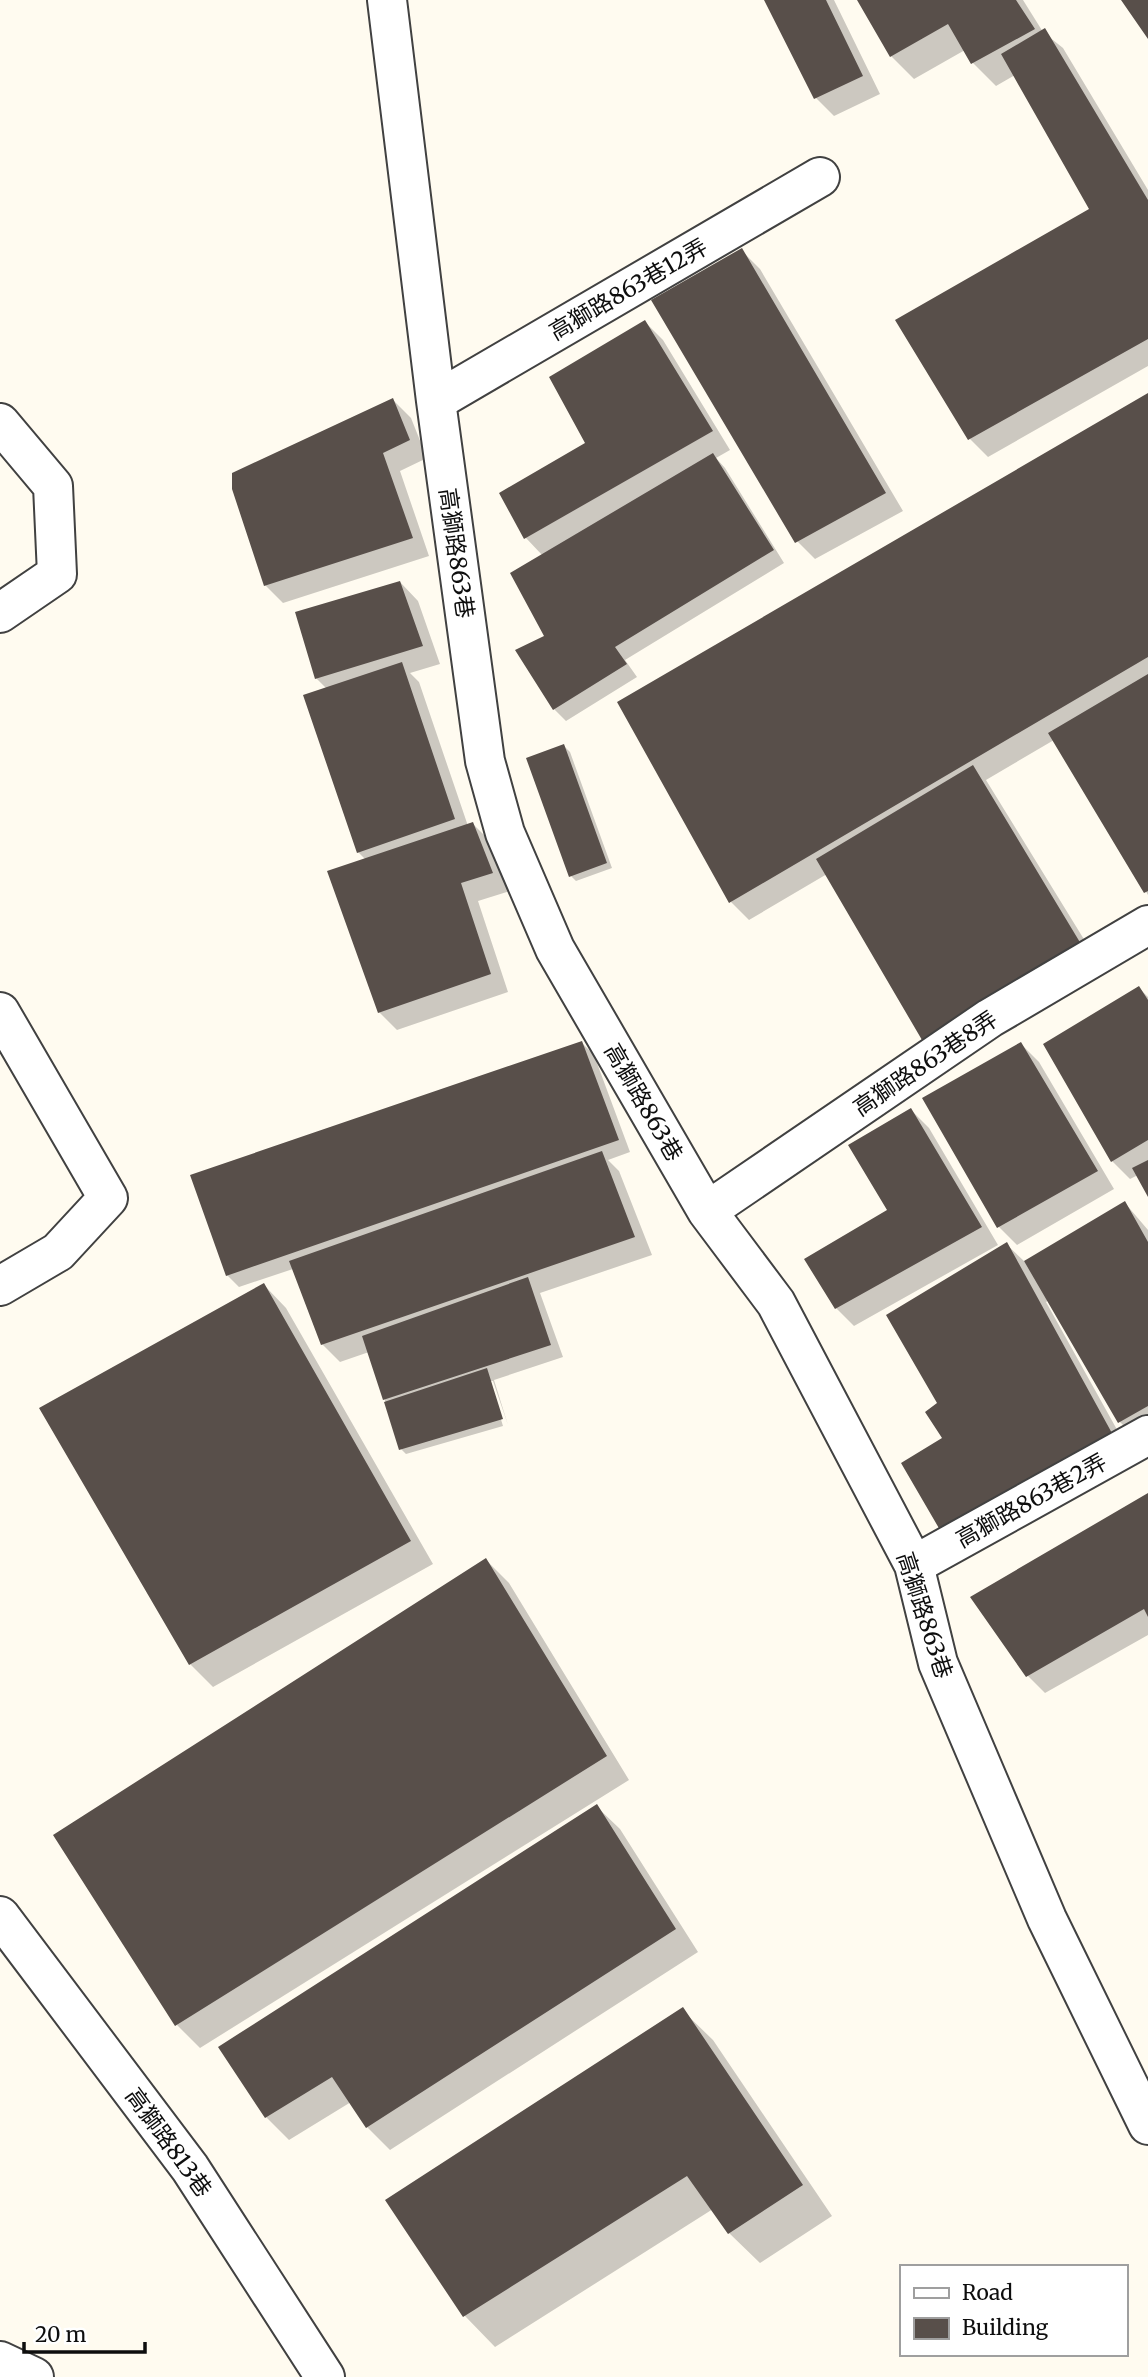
<svg xmlns="http://www.w3.org/2000/svg" width="1148" height="2377" font-family="Merriweather,'Noto Sans TC',serif">
<rect width="100%" height="100%" fill="#fffbf0"/>
<path fill="#0003" d="M766 0H834L880 94 834 116 816 98Z
M859 0H1023L1043 32 1063 48 1148 190V366L988 457 970 439 1091 210 1015 75 996 86 973 63 965 50 914 79 891 56Z
M742 251 760 269 903 511 815 559 797 541Z
M645 322 663 340 730 450 716 458 725 468 784 563 625 660 637 677 566 721 554 709 546 637 543 556 526 538 501 493 588 443Z
M1148 395V895L1054 740 986 780 1101 967 941 1057 923 1039 827 874 749 920 731 902Z
M393 400 411 418 427 458 400 471 429 556 283 603 265 585Z
M400 582 418 601 440 664 410 673 419 682 468 826 473 824 491 842 510 891 478 901 508 992 397 1030 379 1012 366 860 358 852 327 689 316 678Z
M564 746 570 752 612 868 576 881 571 876Z
M1139 988 1148 997V1192L1138 1175 1130 1179 1112 1161Z
M582 1043 594 1055 630 1152 608 1160 619 1171 652 1255 540 1293 563 1357 494 1380 508 1425 493 1381H489L503 1426 406 1454 401 1449 369 1352 340 1362 322 1344 293 1269 239 1287 227 1275Z
M1021 1044 1039 1062 1114 1189 1017 1245 999 1227 925 1099Z
M911 1110 929 1128 998 1245 854 1326 836 1308 889 1211Z
M1125 1203 1148 1230V1434L1138 1440 1120 1422 1049 1300 1046 1302 1130 1453 944 1438 939 1404 1006 1244 1025 1262Z
M264 1285 286 1308 433 1564 213 1687 190 1664Z
M1148 1495V1635L1045 1693 1027 1675Z
M486 1560 509 1583 629 1780 200 2048 177 2025Z
M597 1807 620 1829 698 1952 390 2150 367 2127 351 2102 289 2140 266 2117 221 2047Z
M682 2010 713 2040 832 2216 760 2263 729 2233 713 2209 495 2347 465 2316 388 2200Z"/>
<path fill="#584f4a" d="M764 0H826L863 76 814 99Z
M857 0H1016L1035 29 971 64 948 24 890 57Z
M1121 0H1148V39Z
M1045 28 1148 200V339L968 440 895 320 1089 209 1001 54Z
M742 248 886 493 795 543 651 300Z
M645 320 713 431 524 539 499 493 585 443 549 377Z
M1148 393V657L729 903 617 702Z
M393 398 410 440 383 453 413 538 264 586 232 489V473Z
M713 453 774 550 615 647 627 664 553 710 515 650 544 636 510 573Z
M400 581 423 646 315 679 295 612Z
M402 662 455 819 357 853 303 695Z
M1148 674V891L1144 893 1048 733Z
M564 744 607 863 569 877 526 758Z
M973 765 1084 949 922 1040 816 859Z
M473 822 493 873 461 883 491 974 378 1013 327 871Z
M1139 986 1148 1000V1140L1111 1162 1043 1044Z
M582 1041 619 1140 226 1276 190 1175Z
M1021 1042 1098 1171 997 1228 922 1098Z
M911 1108 982 1227 835 1309 804 1259 887 1210 848 1145Z
M602 1151 635 1237 321 1345 289 1261Z
M1148 1160V1197L1132 1168Z
M1125 1201 1148 1242V1406L1118 1423 1024 1261Z
M1007 1242 1113 1435 940 1530 901 1463 942 1438 925 1412 937 1403 886 1315Z
M528 1277 551 1345 383 1400 362 1336Z
M264 1283 411 1541 189 1665 39 1408Z
M487 1368 503 1419 399 1450 384 1402Z
M1148 1493V1617L1144 1609 1026 1677 970 1597Z
M486 1558 607 1756 175 2026 53 1835Z
M597 1804 676 1929 366 2128 332 2077 265 2118 218 2047Z
M683 2007 803 2185 728 2234 687 2176 463 2317 385 2200Z"/>
<g fill="none" stroke-linecap="round" stroke-linejoin="round">
<defs>
<path id="minor" d="M387 0 436 401 485 761 505 833 555 949 707 1211 776 1303 914 1565 938 1663 1047 1919 1148 2125
M436 401 820 177
M0 423 53 486 57 574 0 613
M0 1012 108 1198 58 1252 0 1286
M707 1211 990 1018 1148 925
M914 1565 1148 1435
M0 1916 190 2168 325 2377
M0 2361 34 2377"/>
</defs>
<use href="#minor" stroke="#414141" stroke-width="42"/>
<use href="#minor" stroke="#fff" stroke-width="38"/>
</g>
<g text-anchor="middle" dominant-baseline="central" stroke-width="7" stroke-linejoin="round" paint-order="stroke">
<g font-size="23" fill="#0e0e0e" stroke="#fff">
<text transform="translate(628 289) rotate(-30)">高獅路863巷12弄</text>
<text transform="translate(457 553) rotate(82)">高獅路863巷</text>
<text transform="translate(925 1063) rotate(-34)">高獅路863巷8弄</text>
<text transform="translate(644 1102) rotate(60)">高獅路863巷</text>
<text transform="translate(1031 1500) rotate(-29)">高獅路863巷2弄</text>
<text transform="translate(925 1615) rotate(72)">高獅路863巷</text>
<text transform="translate(169 2142) rotate(54)">高獅路813巷</text>
</g>
</g>
<rect x="900" y="2265" width="228" height="91" fill="#ffffff" stroke="#9f9f9f" stroke-width="2"/>
<rect x="914" y="2288" width="35" height="10" fill="#ffffff" stroke="#9f9f9f" stroke-width="2"/>
<text x="962" y="2300" font-size="21" fill="#0e0e0e">Road</text>
<rect x="914" y="2318" width="35" height="21" fill="#584f4a" stroke="#9f9f9f" stroke-width="2"/>
<text x="962" y="2335" font-size="21" fill="#0e0e0e">Building</text>
<path d="M24 2342v10h121v-10" fill="none" stroke="#0e0e0e" stroke-width="3.5"/>
<text x="35" y="2342" font-size="21" fill="#0e0e0e" stroke="#ffffff" stroke-width="5" paint-order="stroke">20 m</text>
</svg>
